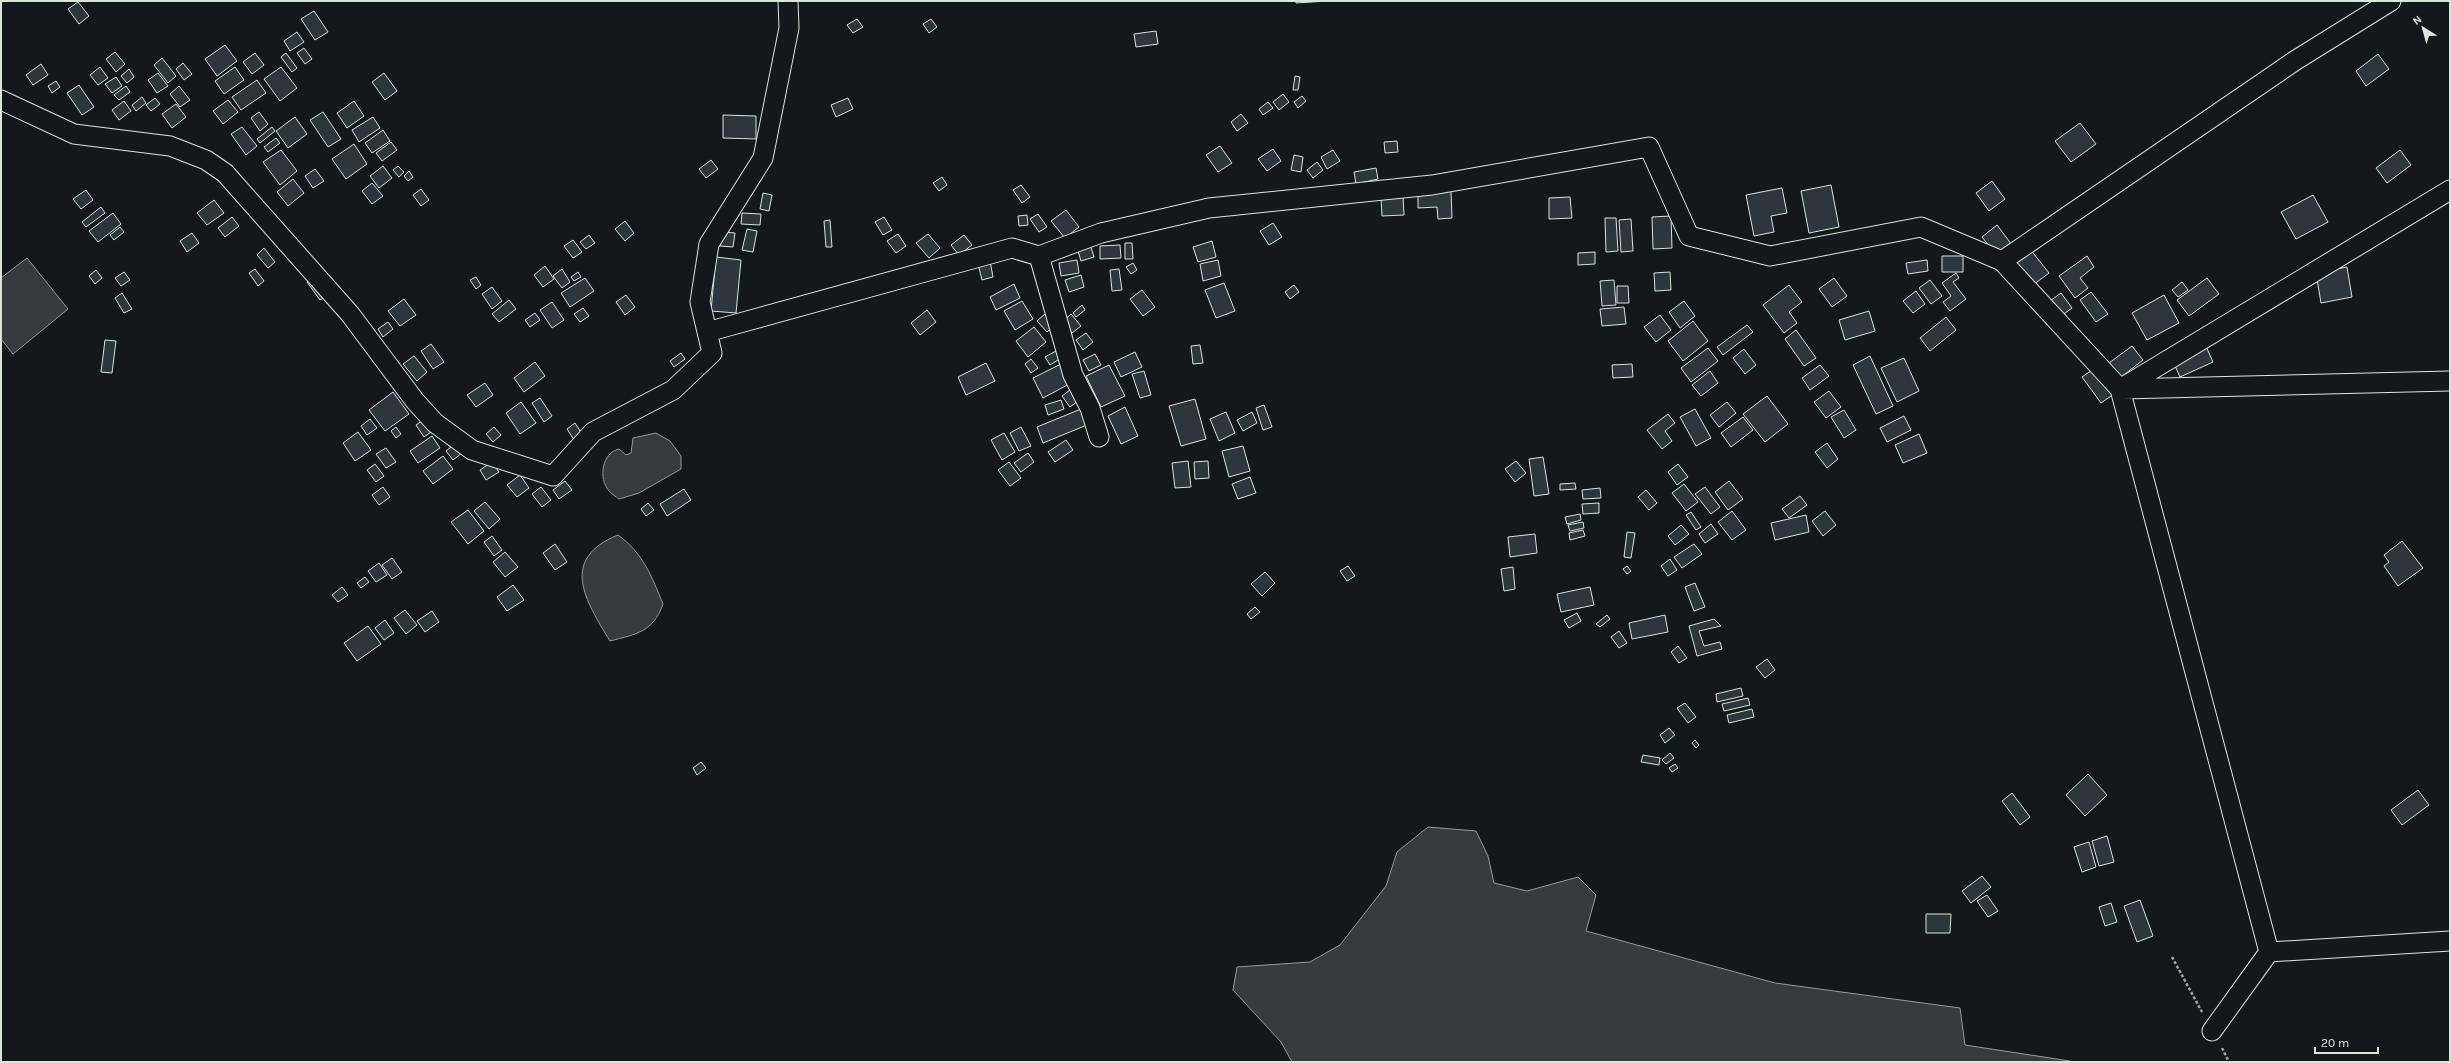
<svg xmlns="http://www.w3.org/2000/svg" width="2451" height="1063" font-family="Karla,sans-serif">
<rect width="100%" height="100%" fill="#14181c"/>
<path fill="#363b3e" stroke="#939e99" d="M27 258 68 309 13 354 1 339V278Z
M656 433 670 441 681 456V469L639 493 619 499C616 497 612 494 609 491 598 478 602 453 619 449L626 455 631 453 633 438Z
M618 535C643 553 652 577 663 604 653 632 637 634 610 641 585 600 559 559 618 535Z
M1428 827 1476 831 1488 856 1494 883 1527 891 1578 877 1596 895 1586 931 1775 983 1960 1008 1965 1045 2076 1062H1292L1281 1042 1233 990 1237 967 1310 962 1340 945 1386 886 1397 852Z"/>
<path fill="#2c363c" stroke="#d8e6dc" d="M1296 1H1327L1296 3Z
M78 2 89 16 79 24 68 9Z
M314 11 328 32 315 40 301 19Z
M857 19 863 27 853 33 847 25Z
M931 19 937 27 929 33 923 24Z
M1156 31 1158 44 1136 47 1134 34Z
M297 32 304 42 290 51 284 41Z
M225 45 237 61 217 76 205 59Z
M304 48 312 59 305 64 297 53Z
M115 52 125 64 116 72 106 59Z
M255 53 264 65 252 74 243 62Z
M286 53 297 68 292 72 281 57Z
M2378 54 2389 69 2366 86 2356 71Z
M162 58 176 76 168 83 154 65Z
M183 63 192 74 184 80 176 69Z
M41 64 48 75 33 85 26 75Z
M100 67 108 78 98 85 90 75Z
M235 67 244 80 224 94 215 81Z
M281 67 297 88 280 101 264 79Z
M129 69 134 77 127 83 121 76Z
M158 73 168 86 157 93 148 80Z
M384 73 397 91 385 100 372 82Z
M1295 76 1300 77 1298 90H1293Z
M116 77 122 86 112 93 105 84Z
M257 80 266 93 241 110 232 97Z
M56 81 60 87 52 93 48 86Z
M79 85 94 107 82 115 67 93Z
M126 86 130 92 119 100 114 95Z
M179 86 190 100 180 107 170 94Z
M1283 94 1289 102 1279 110 1273 102Z
M1302 96 1306 101 1298 108 1294 102Z
M142 97 146 103 136 111 132 105Z
M155 98 160 104 151 111 146 105Z
M848 98 853 109 836 117 831 105Z
M228 100 238 112 223 124 213 111Z
M124 101 131 111 119 120 112 110Z
M354 101 364 116 347 128 337 113Z
M1268 102 1273 108 1263 115 1259 109Z
M176 104 186 117 172 128 162 114Z
M259 112 268 124 260 131 251 118Z
M323 112 341 139 328 147 310 120Z
M1241 114 1248 123 1237 131 1231 122Z
M723 115 756 116V139L723 138Z
M295 117 307 134 288 148 276 131Z
M373 117 380 128 359 142 352 130Z
M2080 123 2096 144 2071 162 2055 141Z
M242 127 257 146 246 155 231 134Z
M272 127 275 131 260 143 257 139Z
M383 130 390 141 372 153 365 143Z
M276 138 280 143 268 152 264 147Z
M1397 141 1398 152 1385 153 1384 142Z
M391 142 397 150 382 161 376 153Z
M354 144 367 164 346 179 332 159Z
M1220 146 1232 163 1218 172 1206 155Z
M1273 149 1281 161 1267 171 1258 159Z
M281 150 297 171 280 185 263 162Z
M1333 150 1340 161 1327 169 1321 157Z
M2400 150 2411 165 2387 183 2376 168Z
M1294 155 1303 157 1301 172 1291 170Z
M711 160 718 169 706 178 699 169Z
M1317 162 1323 170 1313 178 1307 170Z
M383 166 392 178 379 188 370 176Z
M398 166 404 172 399 177 393 170Z
M1376 168 1378 179 1356 184 1354 172Z
M315 169 324 181 313 188 305 176Z
M409 171 413 177 408 181 404 176Z
M942 177 947 185 939 191 933 183Z
M293 179 304 193 288 206 277 192Z
M1992 181 2005 199 1989 211 1976 193Z
M372 183 383 196 372 204 362 191Z
M1021 185 1030 197 1022 203 1013 190Z
M1831 185 1839 227 1809 233 1801 191Z
M1782 188 1787 213 1771 216 1774 232 1754 236 1746 195Z
M421 189 429 200 421 206 413 195Z
M86 190 93 200 81 209 73 199Z
M1451 191 1452 218 1438 219 1437 207 1418 208V192Z
M763 193 772 195 769 211 760 209Z
M2313 195 2328 222 2296 239 2281 212Z
M1403 197 1404 215 1382 216 1381 198Z
M1570 197 1572 218 1549 219V198Z
M214 200 224 213 207 225 197 213Z
M101 207 105 213 86 227 82 222Z
M1066 210 1079 227 1065 238 1051 221Z
M113 213 121 224 98 242 89 231Z
M742 213 761 214 760 225 741 224Z
M1038 214 1047 227 1039 232 1030 219Z
M1027 215 1028 225 1019 226 1018 216Z
M1671 216 1672 248 1653 249 1652 217Z
M232 217 239 226 225 237 218 228Z
M884 217 892 230 883 235 875 222Z
M1605 218H1616L1618 251 1606 252Z
M1631 219 1633 251 1621 252 1619 220Z
M830 220 832 247H826L824 221Z
M625 221 634 233 625 241 615 229Z
M1273 223 1282 237 1269 245 1260 231Z
M1997 225 2012 245 1997 256 1982 237Z
M120 227 124 232 114 240 110 235Z
M747 229 757 231 753 252 742 250Z
M722 232 735 233 733 247 720 246Z
M192 233 199 243 187 252 180 241Z
M898 234 906 246 896 253 887 241Z
M928 234 940 248 929 258 916 243Z
M589 235 595 243 586 249 580 242Z
M964 235 972 245 959 255 951 245Z
M573 240 582 252 573 258 564 246Z
M1212 241 1216 257 1198 262 1193 247Z
M1125 243H1132L1133 259H1125Z
M1120 245 1121 258 1100 259V246Z
M1091 247 1094 257 1081 261 1078 251Z
M264 248 275 262 268 268 257 255Z
M2030 249 2049 273 2029 288 2011 263Z
M1595 252V264L1578 265V253Z
M1942 256H1963V272H1942Z
M2087 256 2094 267 2080 278 2088 288 2075 298 2059 276Z
M716 257 741 260 736 313 711 311Z
M1077 260 1079 273 1061 276 1059 263Z
M1218 260 1221 276 1203 281 1200 264Z
M1927 260 1928 271 1908 274 1906 263Z
M990 261 993 277 982 280 978 264Z
M1133 263 1137 270 1131 274 1126 267Z
M545 266 554 279 543 287 534 275Z
M2347 267 2352 297 2321 303 2316 273Z
M255 269 264 281 258 286 249 273Z
M562 269 570 282 562 288 553 276Z
M1119 269 1122 290 1112 291 1110 270Z
M96 270 102 278 95 284 89 276Z
M124 272 130 280 121 286 115 278Z
M578 272 581 277 574 281 571 277Z
M1670 272 1671 290 1655 291 1654 273Z
M1956 273 1959 278 1953 282 1966 299 1950 311 1943 302 1951 296 1942 283Z
M1081 275 1084 287 1069 292 1065 280Z
M313 277 327 295 320 300 307 282Z
M476 277 481 285 476 289 470 280Z
M585 278 594 291 570 307 561 293Z
M1834 278 1847 296 1832 307 1819 289Z
M2207 278 2219 294 2189 316 2177 300Z
M1614 280 1616 305 1602 306 1600 281Z
M1930 280 1942 296 1931 304 1919 288Z
M2182 282 2188 290 2178 297 2172 290Z
M1224 283 1235 311 1216 318 1205 290Z
M1014 284 1020 298 996 310 990 297Z
M1294 285 1299 292 1290 299 1285 292Z
M1789 285 1802 302 1789 312 1797 323 1784 333 1763 305Z
M1617 286H1628L1629 303H1617Z
M492 287 502 301 492 309 482 294Z
M1142 290 1155 307 1143 316 1130 299Z
M1916 291 1925 304 1913 313 1903 301Z
M2091 292 2108 314 2096 322 2080 300Z
M122 293 132 309 124 313 115 298Z
M2061 293 2072 308 2061 316 2050 301Z
M626 295 635 307 625 315 616 302Z
M2164 295 2179 323 2147 340 2132 313Z
M404 299 416 315 400 326 388 311Z
M509 300 516 309 499 322 492 314Z
M1022 301 1033 319 1015 330 1004 311Z
M1684 301 1695 316 1680 328 1669 312Z
M552 302 564 320 552 328 540 310Z
M1082 305 1085 310 1076 317 1073 313Z
M1624 307 1626 324 1602 326 1600 309Z
M583 308 589 316 580 322 574 314Z
M927 310 936 322 920 335 911 323Z
M1869 311 1875 331 1845 340 1839 320Z
M535 313 540 320 530 327 525 320Z
M1045 314 1055 325 1047 332 1037 321Z
M1071 314 1081 326 1072 333 1063 321Z
M1660 315 1671 330 1656 342 1644 327Z
M1946 317 1956 330 1930 351 1920 338Z
M1693 321 1708 341 1683 361 1668 341Z
M388 322 393 329 383 337 378 329Z
M1747 325 1753 332 1723 355 1717 347Z
M1034 327 1046 342 1028 357 1016 341Z
M1796 330 1816 358 1804 366 1785 339Z
M1086 333 1093 342 1083 350 1076 340Z
M105 340 116 341 112 373 101 372Z
M431 344 444 362 433 369 421 351Z
M2205 344 2213 362 2180 377 2172 359Z
M1200 345 1203 363 1193 364 1191 346Z
M2132 346 2143 360 2116 381 2105 366Z
M1708 348 1718 361 1691 382 1681 368Z
M1744 349 1756 365 1745 374 1733 358Z
M1056 351 1061 358 1050 365 1045 357Z
M1135 352 1142 367 1121 377 1114 362Z
M681 353 685 359 674 367 670 361Z
M1095 354 1101 365 1089 371 1083 360Z
M414 356 427 372 417 381 403 364Z
M1870 356 1893 406 1876 414 1853 365Z
M1904 358 1919 391 1897 402 1881 368Z
M1031 359 1038 368 1031 373 1025 364Z
M535 362 545 376 524 392 514 378Z
M986 363 995 381 966 395 958 377Z
M1061 364 1071 383 1043 398 1033 378Z
M1632 364 1633 377 1613 378 1612 365Z
M1109 365 1125 396 1101 407 1086 376Z
M1820 365 1829 376 1810 390 1802 378Z
M2095 368 2114 394 2101 403 2082 377Z
M1144 371 1151 395 1140 398 1132 374Z
M1710 371 1718 383 1701 396 1692 385Z
M485 383 493 395 476 407 467 395Z
M1074 387 1082 398 1070 407 1062 396Z
M1829 391 1841 407 1826 418 1814 402Z
M393 392 409 414 385 431 369 410Z
M1767 396 1788 424 1765 442 1743 414Z
M540 398 552 416 544 422 532 403Z
M1195 399 1206 439 1181 446 1169 406Z
M1061 400 1064 409 1048 415 1045 405Z
M521 402 536 423 520 434 506 413Z
M1727 402 1736 413 1719 427 1710 415Z
M1264 405 1272 427 1263 430 1256 408Z
M1125 407 1138 436 1121 444 1108 416Z
M1081 409 1087 425 1043 443 1037 427Z
M1695 409 1711 438 1696 446 1680 417Z
M1844 410 1856 430 1844 438 1831 417Z
M1226 412 1235 433 1219 441 1210 419Z
M1252 412 1257 423 1243 431 1237 420Z
M1668 414 1675 423 1665 431 1672 441 1662 449 1647 430Z
M1904 416 1911 430 1887 442 1880 428Z
M1743 417 1753 430 1731 447 1721 433Z
M426 418 434 430 424 437 416 425Z
M370 419 377 428 367 435 361 426Z
M575 423 584 437 576 443 567 429Z
M396 427 401 434 396 438 391 431Z
M494 427 501 435 493 442 486 434Z
M1021 427 1031 446 1019 451 1010 433Z
M358 432 371 450 355 461 343 443Z
M1004 433 1015 452 1002 460 991 440Z
M1919 434 1927 453 1903 463 1895 445Z
M432 436 440 448 418 463 410 451Z
M1066 440 1073 450 1055 462 1048 452Z
M1827 443 1838 459 1827 468 1815 452Z
M455 444 462 453 453 460 446 451Z
M1243 446 1250 471 1229 477 1222 451Z
M386 448 396 462 386 468 376 454Z
M1028 453 1034 462 1021 472 1014 463Z
M443 456 453 469 433 484 423 471Z
M1543 457 1549 494 1534 496 1529 459Z
M1188 461 1191 487 1175 488 1172 463Z
M1208 461 1209 478 1195 479 1194 462Z
M1516 461 1526 473 1515 482 1505 469Z
M492 462 499 472 486 480 480 470Z
M1009 462 1021 478 1010 486 998 470Z
M375 464 384 476 376 482 367 470Z
M1678 464 1688 477 1677 485 1668 472Z
M520 475 529 488 517 497 507 485Z
M1250 477 1256 493 1238 499 1232 484Z
M565 481 572 490 559 499 553 490Z
M1729 481 1743 499 1728 510 1715 492Z
M1575 483 1576 489 1560 490V484Z
M1684 484 1698 502 1686 511 1672 493Z
M383 487 390 497 379 505 372 495Z
M541 487 551 500 542 507 532 494Z
M1705 487 1720 507 1711 514 1695 494Z
M1600 488 1601 498 1583 499 1582 490Z
M684 489 691 500 667 516 660 504Z
M1646 490 1657 503 1649 510 1638 497Z
M1800 496 1807 505 1789 518 1782 509Z
M485 502 500 519 489 529 474 511Z
M648 503 654 510 646 516 641 509Z
M1599 503V513L1583 514 1582 504Z
M468 510 484 531 468 544 451 522Z
M1732 511 1746 530 1732 540 1718 522Z
M1825 511 1836 525 1823 536 1812 521Z
M1691 512 1701 527 1696 530 1686 515Z
M1580 514 1581 520 1567 524 1565 517Z
M1806 515 1809 532 1775 540 1771 523Z
M1583 522 1584 528 1570 531 1568 525Z
M1711 524 1718 534 1705 543 1699 534Z
M1681 525 1689 534 1675 545 1668 536Z
M1583 530 1585 536 1570 540 1569 533Z
M1627 532 1635 533 1631 558 1624 557Z
M1535 534 1537 553 1510 557 1508 537Z
M492 536 502 550 494 556 484 542Z
M2402 541 2423 568 2398 586 2384 566 2389 562 2384 555Z
M555 544 567 562 555 570 543 553Z
M1694 544 1702 554 1682 568 1674 557Z
M505 552 518 567 505 577 493 562Z
M392 558 402 572 392 579 382 565Z
M1670 559 1677 570 1668 576 1661 566Z
M379 563 387 575 376 582 368 571Z
M1348 566 1355 576 1347 581 1340 571Z
M1627 566 1631 571 1627 574 1623 569Z
M1513 567 1515 589 1504 591 1501 569Z
M1265 572 1275 583 1262 596 1251 584Z
M365 577 369 582 361 588 357 583Z
M1695 583 1705 607 1694 611 1685 587Z
M513 585 524 600 507 611 497 597Z
M342 587 348 595 338 602 332 595Z
M1590 587 1594 605 1561 612 1557 594Z
M1255 607 1260 612 1251 619 1247 614Z
M405 610 417 625 406 634 394 618Z
M432 611 439 622 425 632 417 621Z
M1577 613 1581 621 1569 628 1564 620Z
M1607 615 1610 619 1600 627 1596 624Z
M1665 615 1668 632 1632 639 1629 623Z
M1714 619 1721 626 1699 631 1704 646 1720 642 1722 649 1697 656 1689 626Z
M385 620 394 633 384 640 375 628Z
M368 626 381 644 357 661 344 643Z
M1619 631 1627 643 1619 648 1611 637Z
M1678 646 1687 658 1679 663 1671 652Z
M1767 659 1775 670 1765 678 1756 667Z
M1741 688 1743 696 1717 702 1716 694Z
M1748 698 1750 705 1724 711 1722 704Z
M1685 703 1696 717 1688 723 1677 708Z
M1752 709 1754 717 1729 723 1727 715Z
M1669 728 1675 735 1665 743 1660 735Z
M1695 740 1699 745 1696 748 1692 743Z
M1670 753 1674 758 1666 764 1662 760Z
M1643 755 1660 758 1659 765 1641 762Z
M701 762 706 768 697 775 693 768Z
M1675 764 1678 768 1672 772 1669 768Z
M2088 774 2107 795 2085 816 2066 795Z
M2418 790 2429 805 2402 825 2391 810Z
M2012 793 2030 817 2020 825 2002 801Z
M2107 836 2114 862 2099 866 2092 841Z
M2089 842 2096 867 2082 872 2074 847Z
M1982 876 1991 887 1971 903 1962 891Z
M1987 895 1998 911 1988 917 1977 901Z
M2140 900 2153 936 2137 942 2124 906Z
M2111 903 2117 922 2105 926 2099 907Z
M1926 914H1951L1950 933H1926Z"/>
<g fill="none" stroke-linecap="round" stroke-linejoin="round">
<defs>
<path id="street" d="M1 100 74 134 170 146 206 160 225 173 350 314 415 401 435 423 472 450 553 476 593 432 673 390 712 353 700 302 709 244 763 158 789 28 788 1
M1039 256 1101 233 1209 208 1432 185 1649 147 1689 236 1770 256 1921 227 2002 261 2120 389 2269 952 2450 941
M2002 261 2296 60 2391 1
M707 332 1012 248 1039 256 1073 375 1090 408 1099 437
M2120 389 2450 190
M2122 389 2450 381
M2212 1031 2269 952"/>
</defs>
<use href="#street" stroke="#d8e6dc" stroke-width="21"/>
<path stroke="#9da8a2" stroke-width="2.5" stroke-dasharray="3 2" stroke-linecap="butt" d="M2172 957 2202 1012
M2222 1048 2229 1062"/>
<use href="#street" stroke="#14181c" stroke-width="19"/>
</g>
<rect width="2451" height="1063" fill="none" stroke="#d8e6dc" stroke-width="4"/>
<g transform="translate(2423 28) rotate(323)" stroke="#14181c" stroke-width="3" paint-order="stroke">
<path d="M0-3L7 15L0 10L-7 15Z" fill="#d8e6dc"/>
<text y="-6" font-size="11" font-weight="bold" text-anchor="middle" fill="#d8e6dc">N</text>
</g>
<path d="M2315 1047v6h63v-6" fill="none" stroke="#d8e6dc" stroke-width="2"/>
<text x="2321" y="1047" font-size="12" fill="#d8e6dc" stroke="#14181c" stroke-width="3" paint-order="stroke">20 m</text>
</svg>
